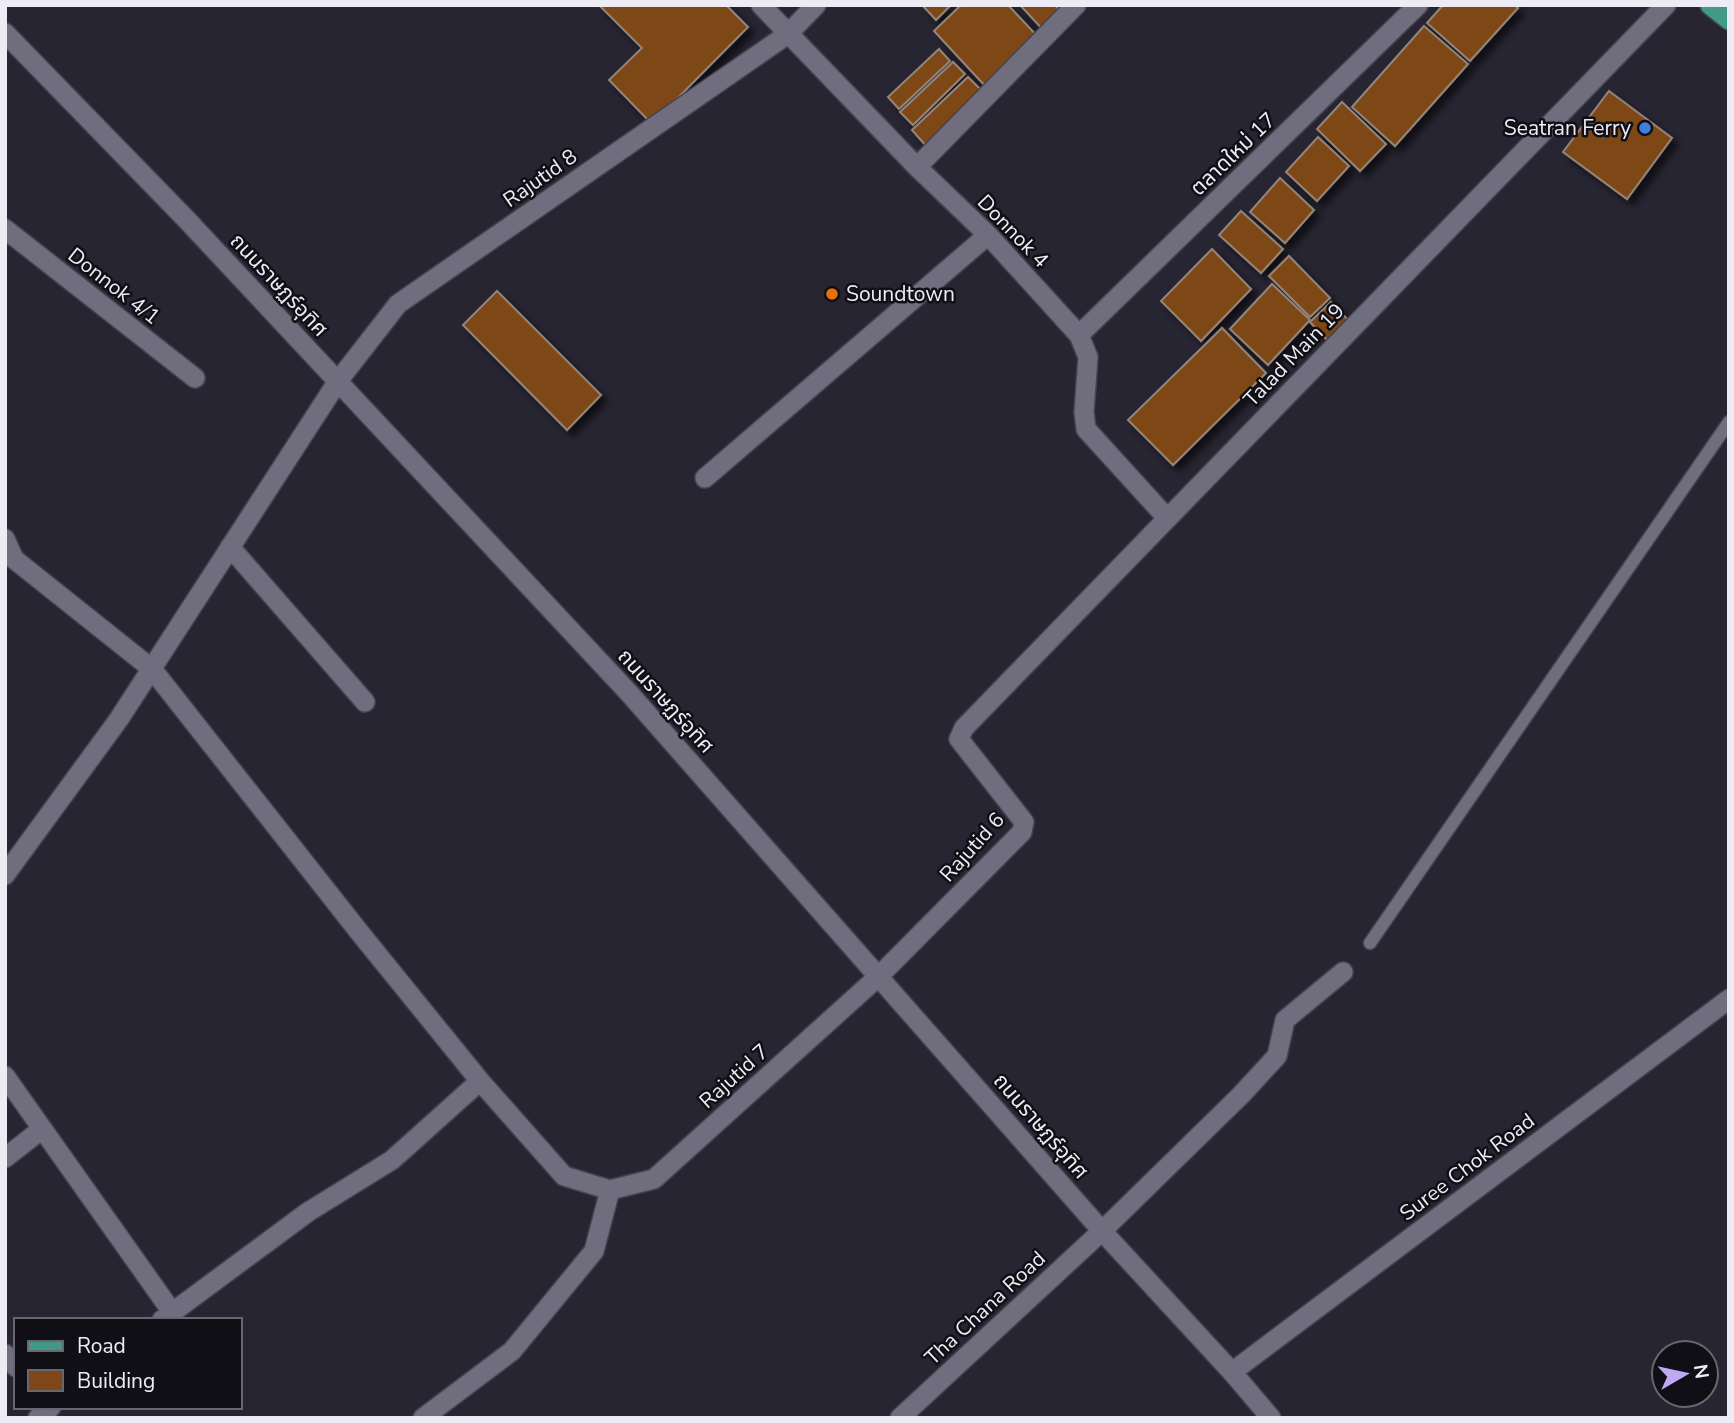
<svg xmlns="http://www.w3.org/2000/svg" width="1734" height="1423" font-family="'Nunito Sans','Noto Sans Thai',sans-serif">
<defs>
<filter id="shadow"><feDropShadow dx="6" dy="6" stdDeviation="3.5" flood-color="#0009"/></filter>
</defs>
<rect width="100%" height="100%" fill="#272532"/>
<path fill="#7d4717" stroke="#948479" stroke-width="2" filter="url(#shadow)" d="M599 5H726L748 27 652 124 609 80 642 48Z
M922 5H951L936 20Z
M961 5H1008L1039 38 987 88 934 31Z
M1020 5H1055L1063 15 1045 32Z
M1443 5H1515L1518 8 1470 61 1427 23Z
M1424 26 1468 64 1395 146 1352 107Z
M939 49 950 61 899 109 888 97Z
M953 62 965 74 913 125 900 112Z
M968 77 984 93 927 147 912 130Z
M1609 91 1672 138 1627 199 1563 152Z
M1342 102 1386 144 1360 171 1317 129Z
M1318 137 1349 166 1317 201 1286 172Z
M1280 178 1314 210 1285 243 1250 212Z
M1241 211 1283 249 1261 273 1219 235Z
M1212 249 1251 289 1201 341 1161 301Z
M1289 256 1330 298 1310 317 1269 276Z
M1272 284 1310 320 1268 365 1230 329Z
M497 291 601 395 567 430 463 325Z
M1331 302 1348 320 1327 340 1310 322Z
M1222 328 1266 373 1173 465 1128 420Z"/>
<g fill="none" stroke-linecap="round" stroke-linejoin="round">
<defs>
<path id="service" d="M1370 943 1729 422"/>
<path id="minor" d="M761 5 917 167 988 235 1079 335 1088 357 1084 412 1086 429 1167 518
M917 167 1076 5
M5 229 195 378
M1079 335 1418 5
M705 478 988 235
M5 539 14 559 152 669 360 933 480 1081 564 1176 610 1190
M230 547 365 702
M5 875 119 719 338 381 398 304 788 34 816 5
M5 1076 172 1312
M5 1158 42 1129
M610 1190 654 1179 879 976 1022 832 1024 822 959 739 964 728 1666 5
M1102 1231 1241 1095 1277 1056 1285 1020 1343 972
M162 1320 308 1212 392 1160 480 1081
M5 1354 16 1367
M1232 1372 1729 999
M38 1418 51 1407
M423 1418 512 1351 594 1251 610 1190"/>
<path id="tertiary" d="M5 33 186 219 629 693 1102 1231 1232 1372 1271 1418
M900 1418 1102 1231"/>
<path id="primary" d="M1710 5 1729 20"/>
</defs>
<use href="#service" stroke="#45434f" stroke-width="15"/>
<use href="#minor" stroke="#45434f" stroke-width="22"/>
<use href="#tertiary" stroke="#45434f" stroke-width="22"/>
<use href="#primary" stroke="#45434f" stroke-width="22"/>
<use href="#service" stroke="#706e7e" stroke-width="12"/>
<use href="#minor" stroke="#706e7e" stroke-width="19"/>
<use href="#tertiary" stroke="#706e7e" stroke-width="19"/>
<use href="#primary" stroke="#409a87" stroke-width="19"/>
</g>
<circle fill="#3f7fe0" stroke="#100f15" stroke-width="2.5" cx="1645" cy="128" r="7"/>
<circle fill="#e8710a" stroke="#100f15" stroke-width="2.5" cx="832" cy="294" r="7"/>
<g text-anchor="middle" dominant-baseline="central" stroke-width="5" stroke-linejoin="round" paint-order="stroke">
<g font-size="21" fill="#edecf5" stroke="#100f15" text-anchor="end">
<text x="1631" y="128">Seatran Ferry</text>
<text x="846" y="294" text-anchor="start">Soundtown</text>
</g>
<g font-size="21" fill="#edecf5" stroke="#100f15">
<text transform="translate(1233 154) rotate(-44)">ตลาดใหม่ 17</text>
<text transform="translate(540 178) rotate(-35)">Rajutid 8</text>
<text transform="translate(1013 231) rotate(46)">Donnok 4</text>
<text transform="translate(279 285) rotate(47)">ถนนราษฏร์อุทิศ</text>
<text transform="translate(114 286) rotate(38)">Donnok 4/1</text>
<text transform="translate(1294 355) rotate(-46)">Talad Main 19</text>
<text transform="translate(666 701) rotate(48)">ถนนราษฏร์อุทิศ</text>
<text transform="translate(972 847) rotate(-48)">Rajutid 6</text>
<text transform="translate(734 1076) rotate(-42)">Rajutid 7</text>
<text transform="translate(1041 1126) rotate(49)">ถนนราษฏร์อุทิศ</text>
<text transform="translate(1467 1167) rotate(-37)">Suree Chok Road</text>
<text transform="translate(985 1308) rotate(-43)">Tha Chana Road</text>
</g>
</g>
<rect width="1734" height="1423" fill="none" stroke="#edecf5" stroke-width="14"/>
<rect x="14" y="1318" width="228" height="91" fill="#100f15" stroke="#68676f" stroke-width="2"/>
<rect x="28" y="1341" width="35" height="10" fill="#409a87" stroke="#68676f" stroke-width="2"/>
<text x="77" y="1353" font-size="21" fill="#edecf5">Road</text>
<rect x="28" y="1370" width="35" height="21" fill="#7d4717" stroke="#68676f" stroke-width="2"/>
<text x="77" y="1388" font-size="21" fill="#edecf5">Building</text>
<g transform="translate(1685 1374) rotate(81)"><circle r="33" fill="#100f15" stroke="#68676f" stroke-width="2"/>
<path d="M0-5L12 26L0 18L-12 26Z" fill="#c0a8f4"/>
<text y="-10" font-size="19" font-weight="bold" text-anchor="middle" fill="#edecf5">N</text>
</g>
</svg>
